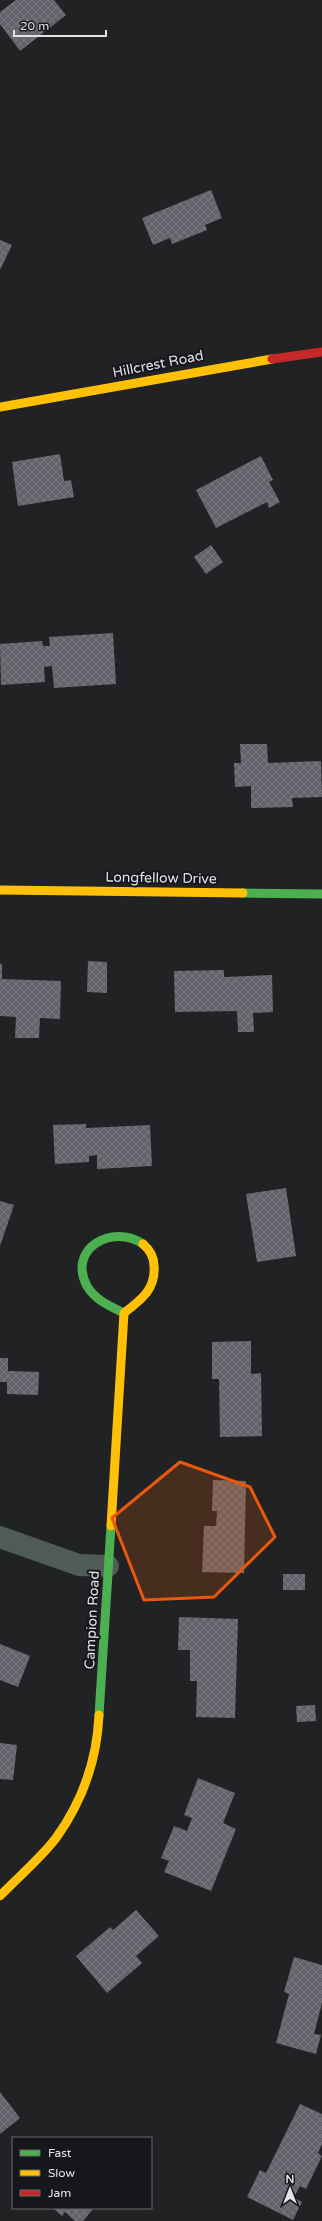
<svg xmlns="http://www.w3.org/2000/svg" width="322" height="2221" font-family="'Varela Round',sans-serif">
<defs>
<pattern id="building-cross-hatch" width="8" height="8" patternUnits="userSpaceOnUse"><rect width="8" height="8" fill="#66626c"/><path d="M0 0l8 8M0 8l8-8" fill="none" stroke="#7c7881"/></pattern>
</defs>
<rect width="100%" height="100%" fill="#202224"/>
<path fill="url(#building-cross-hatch)" d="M16 0H54L66 15 20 51 0 24V12Z
M211 190 222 218 205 225 207 230 172 244 170 238 153 245 142 218Z
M0 240 12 245 0 270Z
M60 454 64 481 71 480 74 497 18 506 12 462Z
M261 456 273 480 269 482 280 502 269 508 267 502 216 528 196 490Z
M211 545 223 562 206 574 194 557Z
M113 633 116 684 54 688 52 666 44 667 45 682 1 685 0 644 42 641 43 646H50L49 637Z
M240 744H267L268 763 321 761 322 797 292 798 293 807 251 808V786L235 787 234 763H241Z
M88 961 107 962V993L87 992Z
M0 964H2V979L61 981 60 1019 40 1018 39 1038H15L16 1017 0 1016Z
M224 970V977L272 975 273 1012 253 1013 254 1032H238L237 1011 175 1012 174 971Z
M86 1124V1128L150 1125 152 1166 97 1169V1155L89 1156V1162L55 1164 53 1125Z
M286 1188 296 1256 257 1262 246 1194Z
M0 1201 14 1205 0 1246Z
M251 1341V1374L261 1373 262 1436 220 1437 219 1379H212V1342Z
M0 1358H8V1371L39 1372 38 1395 7 1394V1382H0Z
M213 1480 246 1481 244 1573 202 1572 204 1526H216L217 1511H212Z
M283 1574H305V1590H283Z
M179 1617 238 1619 235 1718 196 1717 197 1681H190V1650H178Z
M0 1644 30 1656 18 1687 0 1680Z
M315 1705 316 1721 297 1722 296 1706Z
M0 1743 17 1745 13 1780 0 1779Z
M198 1778 235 1793 223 1823 236 1829 211 1891 164 1872 169 1861 161 1858 174 1826 187 1831 192 1818 184 1815Z
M136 1910 159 1936 136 1956 142 1963 107 1993 76 1956 110 1927 113 1930Z
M294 1957 322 1965V2003L314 2034 321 2035 316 2054 276 2043 289 1994 284 1992Z
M0 2092 20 2118 0 2134Z
M300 2104 322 2114V2144L318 2153 322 2156 306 2189 300 2186 294 2197 302 2202 293 2220 247 2197 260 2170 266 2173Z
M53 2208H94L83 2221H75L65 2212 62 2216Z"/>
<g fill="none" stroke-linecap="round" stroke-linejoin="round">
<path stroke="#4f5c56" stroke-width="22" d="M0 1537 79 1565 108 1566"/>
<path stroke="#4caf50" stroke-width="9" d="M243 893 322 894
M124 1313C111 1307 95 1300 87 1286 67 1249 112 1223 143 1244
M99 1715 111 1526"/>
<path stroke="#ffc107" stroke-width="9" d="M0 407 272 359
M0 890 243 893
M111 1526 124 1313C141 1300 156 1289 154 1266 154 1257 150 1250 143 1244
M0 1896C18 1877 40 1859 56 1838 82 1802 97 1759 99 1715"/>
<path stroke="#c62828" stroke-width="9" d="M272 359 322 352"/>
</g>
<path fill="#e8590c" fill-opacity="0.2" stroke="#e8590c" stroke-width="3" stroke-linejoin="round" d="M180 1462 250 1487 275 1537 214 1597 144 1600 112 1518Z"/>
<g text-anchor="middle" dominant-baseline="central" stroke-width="4" stroke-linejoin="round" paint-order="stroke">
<g font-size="14" fill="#e2e3e6" stroke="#16171c">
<text transform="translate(158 364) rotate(-11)">Hillcrest Road</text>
<text transform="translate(161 878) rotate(1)">Longfellow Drive</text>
<text transform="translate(92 1620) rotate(-87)">Campion Road</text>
</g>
</g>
<rect x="12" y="2137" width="140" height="72" fill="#16171c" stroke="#68696d"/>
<rect x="20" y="2150" width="20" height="6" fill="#4caf50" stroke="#68696d"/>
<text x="48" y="2157" font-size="12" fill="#e2e3e6">Fast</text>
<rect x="20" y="2170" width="20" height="6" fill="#ffc107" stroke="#68696d"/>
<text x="48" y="2177" font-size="12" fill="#e2e3e6">Slow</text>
<rect x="20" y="2190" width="20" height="6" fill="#c62828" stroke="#68696d"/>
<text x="48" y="2197" font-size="12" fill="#e2e3e6">Jam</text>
<g transform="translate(290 2189)" stroke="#16171c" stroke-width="3" paint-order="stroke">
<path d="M0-3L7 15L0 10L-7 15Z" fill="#e2e3e6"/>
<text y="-6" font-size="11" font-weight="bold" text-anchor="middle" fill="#e2e3e6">N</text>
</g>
<path d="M14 30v6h92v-6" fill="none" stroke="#e2e3e6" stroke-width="2"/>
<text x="20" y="30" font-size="12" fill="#e2e3e6" stroke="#16171c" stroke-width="3" paint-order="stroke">20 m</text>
</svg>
